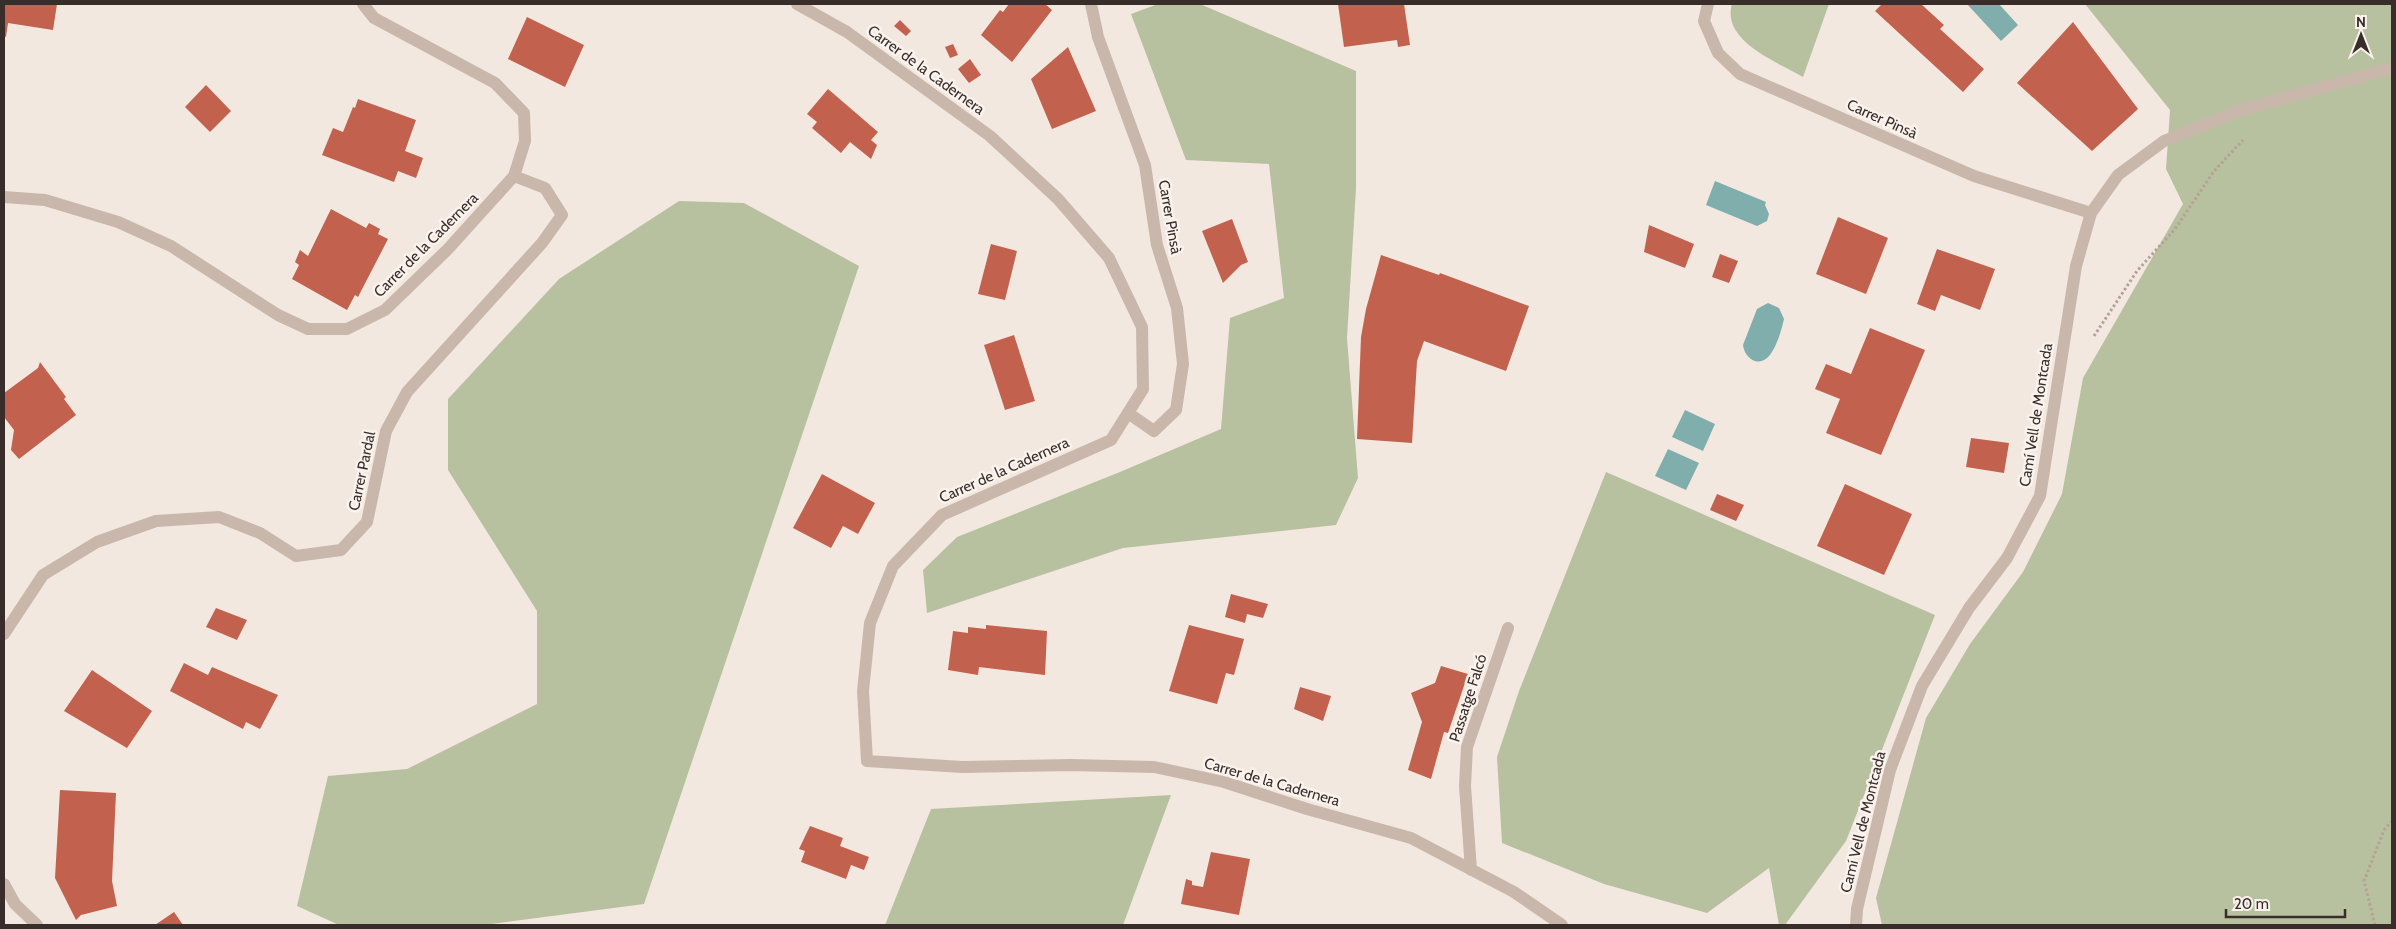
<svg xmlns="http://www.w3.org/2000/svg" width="2396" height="929" font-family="Cabin,sans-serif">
<rect width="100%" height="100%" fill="#f2e8df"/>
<path fill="#b8c19f" d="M1158 4H1200L1356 71V188L1347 338 1358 478 1336 525 1123 548 927 613 923 570 957 537 1120 472 1221 429 1230 318 1284 298 1269 164 1186 160 1131 14Z
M1732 4H1829L1803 77C1777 62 1721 41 1732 4Z
M2085 4H2392V925H1882L1876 898 1926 718 1970 644 2023 572 2062 494 2083 378 2183 204 2166 169 2170 110Z
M679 201 744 203 859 266 644 904 484 925H339L297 906 328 776 407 769 537 704V611L448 470V399L559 279Z
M1606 472 1935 615 1846 841 1785 925H1779L1769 868 1707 913 1604 884 1502 843 1497 757 1519 691Z
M1171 795 1123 925H885L931 809Z"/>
<path fill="#7faead" d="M1967 4H1999L2018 25 2001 41Z
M1715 181 1766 202 1765 205 1769 214 1767 221 1757 226 1706 205Z
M1768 303 1779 308 1784 319C1781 332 1771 372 1751 359 1746 355 1744 351 1743 345L1757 309Z
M1685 410 1715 424 1703 451 1672 437Z
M1668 449 1699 463 1686 490 1655 476Z"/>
<path fill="#c2614e" d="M4 4H57L53 30 8 23 6 37 4 36Z
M1009 4H1045L1052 10 1012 62 981 35 1000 10 1003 12Z
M1338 4H1404L1410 45 1398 47 1397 40 1344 47Z
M1882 4H1921L1944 25 1940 29 1984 69 1963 92 1875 11Z
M527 17 584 45 565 87 508 59Z
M900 20 911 31 906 36 894 26Z
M2073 22 2138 109 2092 151 2017 83Z
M953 44 958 55 950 58 945 47Z
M1068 47 1096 111 1052 129 1031 79Z
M970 59 981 75 969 83 958 69Z
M206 85 231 111 210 132 185 107Z
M828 89 878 132 871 140 877 145 871 159 850 142 841 153 812 128 817 122 807 114Z
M358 99 416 120 405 151 423 158 416 178 398 171 394 182 322 155 333 128 343 132 353 107 355 108Z
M331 209 366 228 369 223 380 229 378 234 388 239 358 297 355 295 347 310 292 279 299 265 295 262 300 250 308 256Z
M1838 217 1888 238 1866 294 1816 274Z
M1232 219 1248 262 1241 265 1223 283 1202 231Z
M1649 225 1694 244 1685 268 1644 252Z
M991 244 1017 251 1005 300 978 294Z
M1937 249 1995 269 1980 310 1941 295 1935 311 1917 304Z
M1720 254 1738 261 1729 283 1712 277Z
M1381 255 1439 275 1440 273 1529 306 1506 371 1424 341 1417 361 1412 443 1357 439 1361 337 1366 309Z
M1870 328 1925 350 1881 455 1826 433 1840 399 1815 389 1826 364 1851 374Z
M1014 335 1035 401 1005 410 984 345Z
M40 362 66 397 64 399 76 415 19 459 11 450 14 430 4 417V393L38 368Z
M1971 438 2009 443 2004 473 1966 467Z
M822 474 875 503 858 534 843 526 831 548 793 528Z
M1845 484 1912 514 1884 575 1817 546Z
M1717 494 1744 505 1736 521 1710 510Z
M1231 594 1268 604 1263 618 1247 614 1245 623 1225 617Z
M216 608 247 620 237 640 206 627Z
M986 625 1047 631 1045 675 979 667 978 675 948 670 953 631 968 633V627L986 629Z
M1189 625 1244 639 1234 675 1226 673 1217 704 1169 691Z
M184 663 208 675 212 667 278 695 260 729 246 722 243 729 170 691Z
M1441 666 1468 674 1448 733 1444 732 1431 779 1408 770 1422 722 1411 693 1435 683Z
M92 670 152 711 127 748 64 711Z
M1300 687 1331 696 1323 721 1294 709Z
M60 790 116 793 112 881 117 906 81 915 76 920 55 878Z
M810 826 843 838 840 846 869 857 864 870 851 865 846 879 801 862 805 851 799 849Z
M1211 852 1250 859 1239 915 1181 904 1186 879 1192 881V885L1203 887Z
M174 912 183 925H155Z"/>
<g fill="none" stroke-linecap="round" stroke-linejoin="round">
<path stroke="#b6a195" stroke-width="3" stroke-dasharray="2.5 2.5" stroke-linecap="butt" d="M2094 336 2137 271 2175 229 2214 171 2243 140
M2375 925 2364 881 2384 830 2392 821"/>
<path stroke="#cab7ab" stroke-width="12" d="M797 4 847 32 990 136 1058 199 1109 258 1142 327 1143 389 1111 440 942 515 893 566 870 623 863 691 867 761 962 767 1071 765 1154 767 1224 782 1307 809 1411 838 1514 892 1562 925
M1091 4 1098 37 1145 165 1157 245 1177 308 1183 364 1176 410 1154 431 1128 413
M1708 4 1704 21 1718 53 1740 74 1974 176 2091 213
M4 197 45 200 118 222 171 246 278 315 308 329H347L385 310 448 249 514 176 525 141 524 113 495 83 374 18 363 4
M4 634 43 575 97 542 156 521 219 517 260 533 296 556 341 550 367 522 386 431 407 392 542 243 562 215 545 188 514 176
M1471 870 1465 786 1467 747 1508 628
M4 884 15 904 37 925
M1856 925 1857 909 1890 770 1922 686 1969 608 2007 558 2040 496 2076 266 2091 213 2118 175 2164 141 2241 110 2392 68"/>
</g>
<g text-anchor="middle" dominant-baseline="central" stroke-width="5" stroke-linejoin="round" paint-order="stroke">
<g font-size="15" fill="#382d2a" stroke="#faf2ec">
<text transform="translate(926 70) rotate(36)">Carrer de la Cadernera</text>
<text transform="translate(1882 119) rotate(24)">Carrer Pinsà</text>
<text transform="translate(1170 217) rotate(80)">Carrer Pinsà</text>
<text transform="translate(426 245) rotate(-45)">Carrer de la Cadernera</text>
<text transform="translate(2036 415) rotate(-81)">Camí Vell de Montcada</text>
<text transform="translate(1004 470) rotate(-24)">Carrer de la Cadernera</text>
<text transform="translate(362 471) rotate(-78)">Carrer Pardal</text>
<text transform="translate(1468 698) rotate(-72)">Passatge Falcó</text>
<text transform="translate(1272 782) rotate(16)">Carrer de la Cadernera</text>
<text transform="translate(1863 822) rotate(-76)">Camí Vell de Montcada</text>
</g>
</g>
<rect width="2396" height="929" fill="none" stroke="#382d2a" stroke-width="10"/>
<g transform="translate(2361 35)" stroke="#faf2ec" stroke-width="4" paint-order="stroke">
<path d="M0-4L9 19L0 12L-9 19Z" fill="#382d2a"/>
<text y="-8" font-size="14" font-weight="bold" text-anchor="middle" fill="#382d2a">N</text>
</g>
<path d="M2226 909v8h119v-8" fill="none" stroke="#382d2a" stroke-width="2.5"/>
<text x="2234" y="909" font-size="15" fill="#382d2a" stroke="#faf2ec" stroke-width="4" paint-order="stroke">20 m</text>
</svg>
